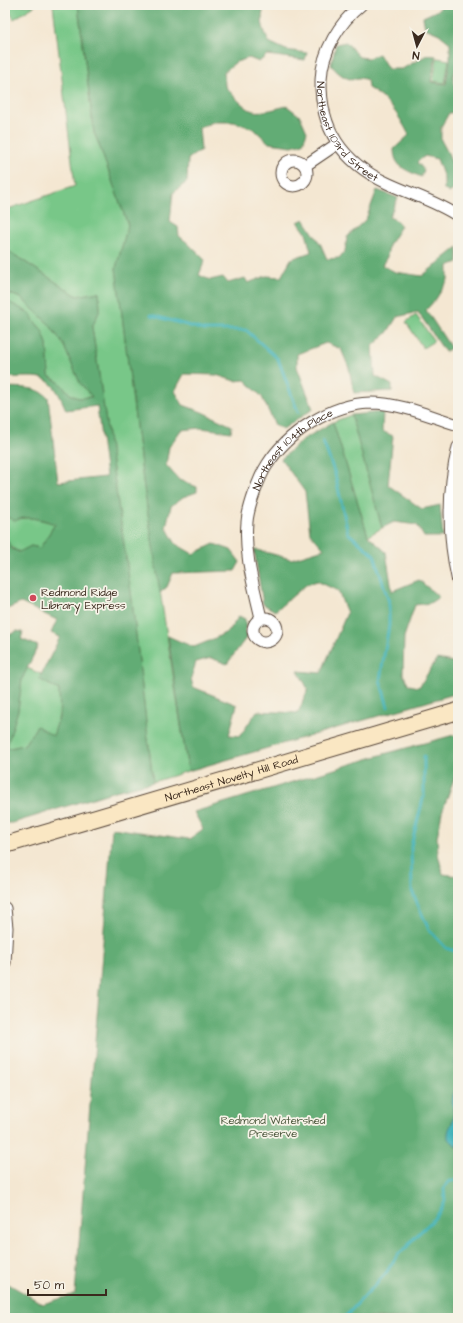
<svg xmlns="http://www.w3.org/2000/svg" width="463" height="1323" font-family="'Architects Daughter',sans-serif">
<rect width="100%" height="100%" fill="#f7f3e8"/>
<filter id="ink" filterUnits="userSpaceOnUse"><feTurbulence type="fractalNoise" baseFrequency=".025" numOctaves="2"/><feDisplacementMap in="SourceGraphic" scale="8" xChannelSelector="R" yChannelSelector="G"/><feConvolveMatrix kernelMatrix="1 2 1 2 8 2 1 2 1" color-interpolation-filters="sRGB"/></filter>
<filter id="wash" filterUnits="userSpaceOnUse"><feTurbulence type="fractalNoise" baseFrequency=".012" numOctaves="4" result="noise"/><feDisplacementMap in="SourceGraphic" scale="16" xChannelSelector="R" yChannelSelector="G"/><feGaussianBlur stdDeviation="0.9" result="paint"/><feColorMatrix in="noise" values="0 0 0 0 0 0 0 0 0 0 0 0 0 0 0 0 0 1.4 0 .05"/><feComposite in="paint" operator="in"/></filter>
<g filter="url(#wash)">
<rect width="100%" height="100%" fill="#f4e7d2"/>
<path fill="#78c788" stroke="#5a7853" d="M5 5H36L14 19Z
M53 5H78L94 133 98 142 128 225 116 268 143 481 188 771 153 782 131 592 92 327 100 310 99 292 77 296 10 252 5 254V210L75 186Z
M437 58 449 60 445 83 433 81Z
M5 292 21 298 49 324 63 344 80 383 92 397 78 398 70 394 60 383 49 376 47 344 42 330 34 321 30 314 5 300Z
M416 315 434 341 423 348 406 322Z
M351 415 382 528 368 536 333 422Z
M5 516C14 521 20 518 30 518 39 519 46 521 55 524L40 548 31 546 20 552C2 545 5 532 5 516Z
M27 668 41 674 39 679 59 690C60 709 60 718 53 737L37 726 24 745 5 749 18 710 22 679Z"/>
<path fill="#62ac74" stroke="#4e6b49" d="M78 5H265C259 20 263 28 269 42L286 50 307 53 305 60 267 55 259 62 249 58 236 62 224 72 225 86C231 93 245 109 253 111 264 113 277 108 287 106L300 116 307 132 303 143 292 146 269 143 254 129 234 122H213L199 128 201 150 188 159 187 182 173 193 170 222 178 227 179 236C189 243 196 252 205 260L199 275 210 280 223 277 228 283 245 278 248 283 266 276 281 277 291 259 311 252 306 233 298 222 304 219 321 245 327 259 339 258 345 251 347 237 366 219 377 190 398 198 389 217 396 220 401 226 389 245 387 257 382 265 395 272 422 276 458 247V262L448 266V280L436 299 426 310 451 348 445 352 418 312 397 317 387 333 373 346 375 376 392 385V391L354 393 349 368 341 349 326 343 297 354V367L313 409 283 429 275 425 262 397 245 380 235 381 216 375 184 374 175 391 183 405 202 412 232 426 231 432 201 428 181 430 169 447 166 465 179 480 197 487V492L183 497 171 506 166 527 176 544 193 554 214 544 231 550 240 562 235 571 173 573 167 587 160 593 143 481 116 268 128 225 98 142 94 133Z
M443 5H458V65L453 76 455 89 458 91V112L449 113 441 127V140L448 153 455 171 456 188 449 193 444 189V178L437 159 425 156 417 162 424 170 421 177C407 170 394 168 394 149L409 135C398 114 389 100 368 88L367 80C357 76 358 79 350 79 342 77 336 71 331 65L336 44 346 42 359 57 368 58 379 54 388 69H402L427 55 436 56 431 82 446 84 450 59V43L439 34 425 28 423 17 438 10Z
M10 252 77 296 99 292 100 310 92 327 131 592 153 782 115 791 13 823H5V637L17 631 23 632 21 639 38 646 22 679 18 710 6 749 24 745 37 726 53 736 60 714 59 690 39 679 60 637 51 633 57 620 21 603 5 610V536L12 549 19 552 31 546 40 548 55 524C43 520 27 514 15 521L5 516 6 387C21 388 37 386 48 397L58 482 106 477 97 406 66 410C61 398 55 382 41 378 33 376 15 378 6 377L5 300 31 314 34 321 42 330 47 344 49 376 60 383 70 394 78 398 92 397 80 383 63 344 49 324 21 298 5 292V254Z
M383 412 382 431 393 436 388 485 422 509 440 505 443 537H424L417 525 394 522 382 528 351 415Z
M333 422 368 536 386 552 392 591 419 580 439 597 430 603 415 605 404 637 403 674 409 685 419 687 437 659 458 663V693L188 771 168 636 179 641 194 647 209 641 229 631 239 616 245 619 246 638 227 664 211 658 196 662 191 678 193 687 237 705 229 735 240 736 257 711 298 713 308 689 298 671 321 673 347 613 338 591 317 581 306 585 275 611 263 604 254 549 291 559 324 549 310 533 305 492 281 459 302 440Z
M454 735 458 737V768L442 812 437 837 438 854 443 874 458 876V1318H5V1282L43 1304 75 1294 112 828 189 839 203 829 194 812 384 754Z"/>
<path fill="#43b3b9" stroke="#3f6e6c" d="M458 1055V1147L448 1139C447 1127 452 1127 453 1118 454 1112 452 1106 452 1100 453 1093 456 1088 457 1082 457 1071 452 1066 458 1055Z"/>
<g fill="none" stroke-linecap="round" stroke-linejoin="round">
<path stroke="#43b3b9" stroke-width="3" d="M151 315 204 330H246L278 359 298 412
M323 441 335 474 348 533 374 555 389 602V625L380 680 388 707
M424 756V795L411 846 412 891 429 930 446 948 458 952
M344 1318 386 1273 398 1254 405 1249 416 1236 432 1221 441 1210 445 1201 444 1188 448 1182 458 1179"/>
</g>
</g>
<g filter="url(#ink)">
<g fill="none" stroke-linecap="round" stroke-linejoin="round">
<defs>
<g id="street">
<path id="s1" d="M361 5C339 23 322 51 321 80 320 129 342 162 387 183 410 194 436 201 458 216"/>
<circle cx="294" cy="173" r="13"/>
<path d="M306 165 337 144"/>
<path d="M458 447C447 492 448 538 458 582"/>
<circle cx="265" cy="630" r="12"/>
<path id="s2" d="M261 618C254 587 244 555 247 522 248 508 259 477 267 465 287 433 331 404 370 403 400 403 430 416 458 425"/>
<path d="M5 908 7 928 5 963"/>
</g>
<g id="secondary">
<path id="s3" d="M5 845 458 711"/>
</g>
</defs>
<use href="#street" stroke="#574639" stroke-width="13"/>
<use href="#secondary" stroke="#574639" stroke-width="18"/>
<use href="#street" stroke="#fff" stroke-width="11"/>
<use href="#secondary" stroke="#fae7c3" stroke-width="16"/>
</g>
</g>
<circle fill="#d1495b" stroke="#f7f3e8" stroke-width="1.5" cx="33" cy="598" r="4"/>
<g text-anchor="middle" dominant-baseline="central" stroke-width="3.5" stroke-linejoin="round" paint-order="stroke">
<g font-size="11" fill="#3b2a1e" stroke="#f7f3e8">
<text stroke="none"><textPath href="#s1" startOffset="148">Northeast 103rd Street</textPath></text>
<text stroke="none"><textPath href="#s2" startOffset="187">Northeast 104th Place</textPath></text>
<text stroke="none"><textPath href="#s3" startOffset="236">Northeast Novelty Hill Road</textPath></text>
</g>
<g font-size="11" fill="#3b2a1e" stroke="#f7f3e8" text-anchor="start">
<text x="41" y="592">Redmond Ridge<tspan x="41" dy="13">Library Express</tspan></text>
</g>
<g font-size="11" fill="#4d593e" stroke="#f7f3e8">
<text x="273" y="1120">Redmond Watershed<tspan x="273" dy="13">Preserve</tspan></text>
</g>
</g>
<rect width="463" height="1323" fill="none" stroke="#f7f3e8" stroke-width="20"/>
<g transform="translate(417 46) rotate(186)" stroke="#f7f3e8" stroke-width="3" paint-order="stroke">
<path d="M0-3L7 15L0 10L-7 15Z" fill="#3b2a1e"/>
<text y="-6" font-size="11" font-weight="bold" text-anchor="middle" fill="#3b2a1e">N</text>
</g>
<path d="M28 1289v6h78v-6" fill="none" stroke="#3b2a1e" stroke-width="2"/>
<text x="34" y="1289" font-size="12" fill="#3b2a1e" stroke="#f7f3e8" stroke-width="3" paint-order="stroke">50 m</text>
</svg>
